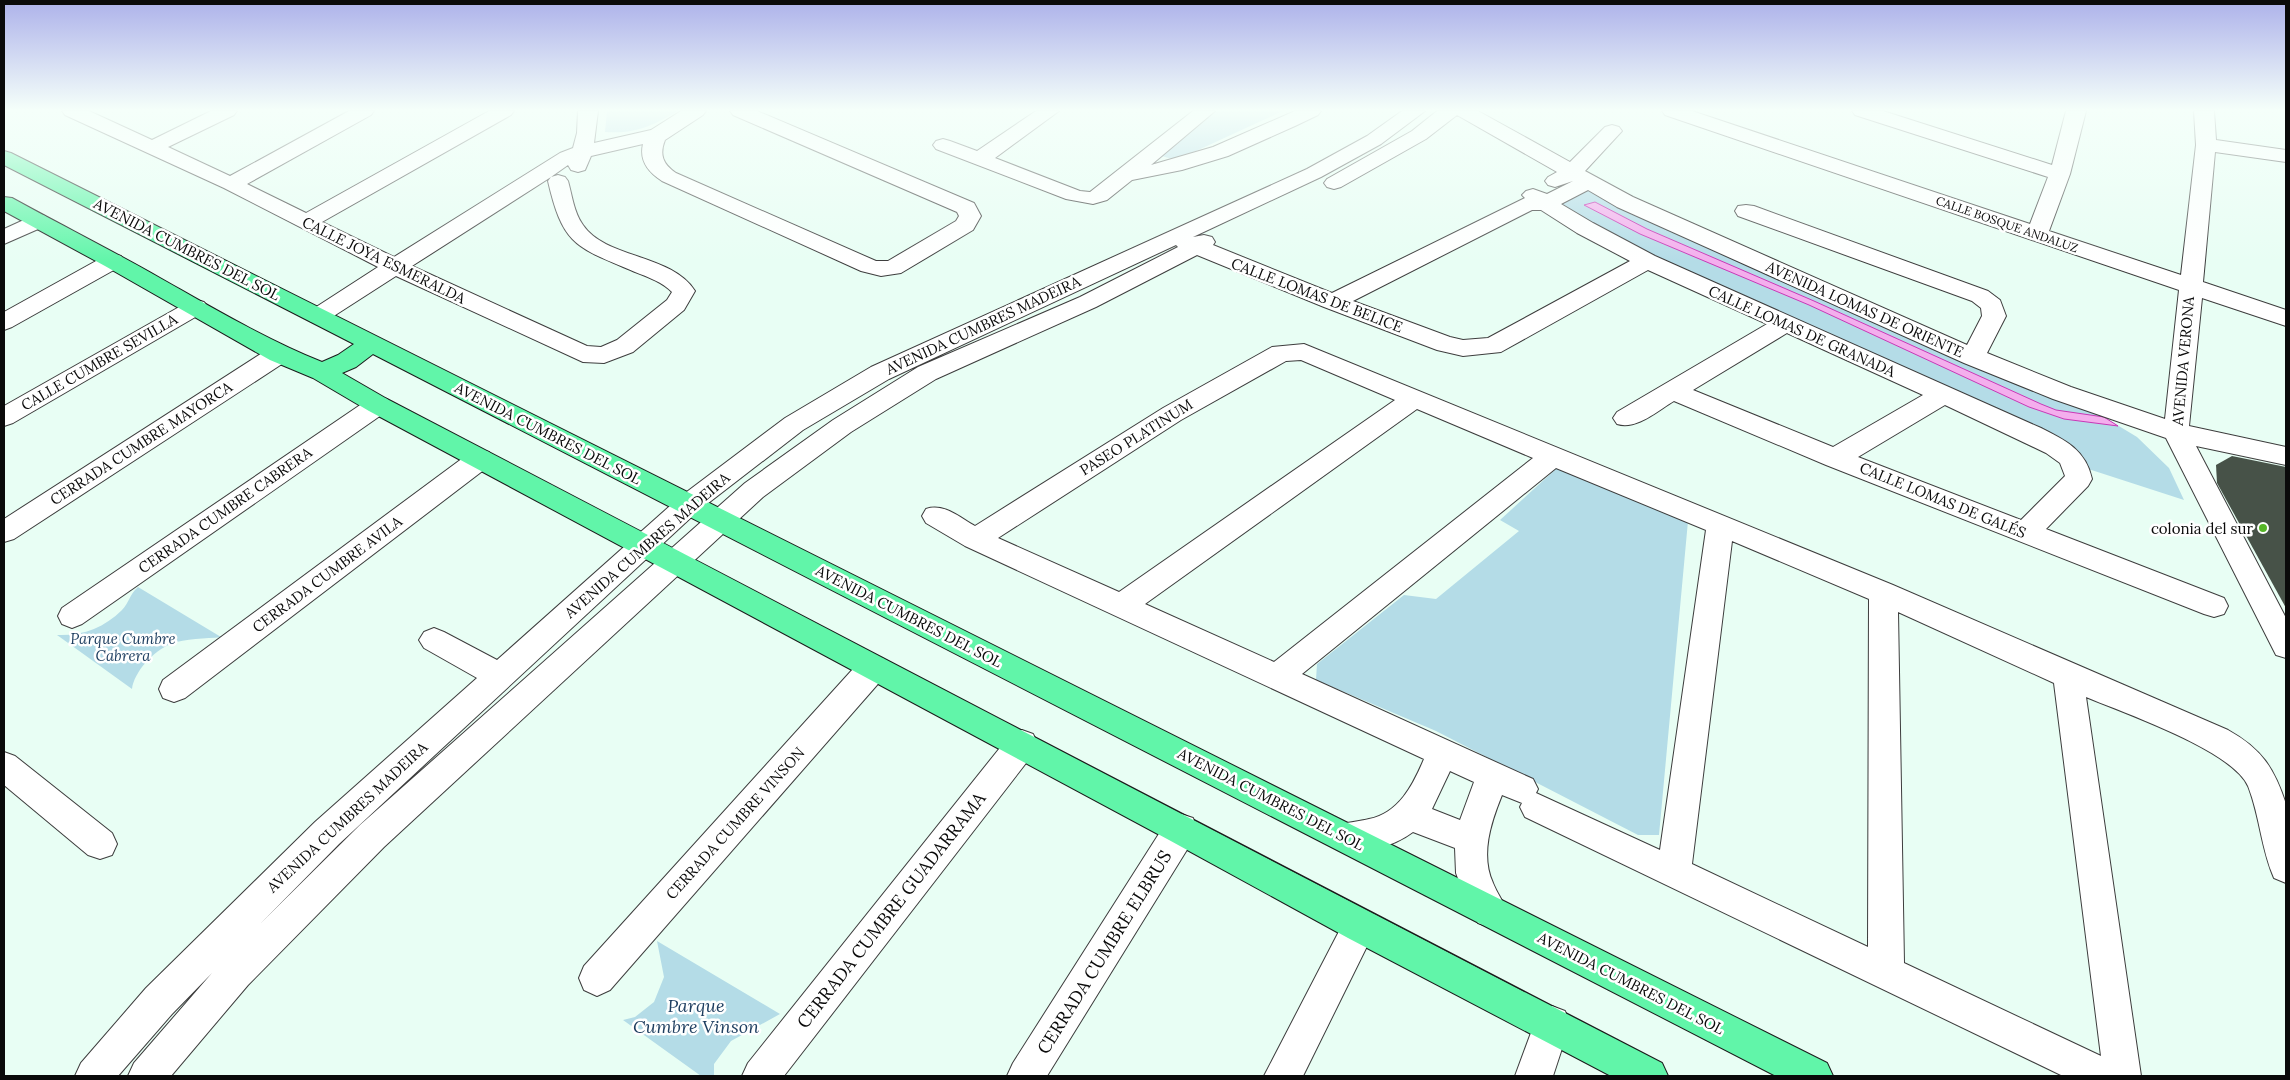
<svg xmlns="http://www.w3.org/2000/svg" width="2290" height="1080" font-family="Lora,serif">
<rect width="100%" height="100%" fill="#e8fef4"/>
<path fill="#b4dce7" d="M607 111H678C651 126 637 134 605 132Z
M1199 111H1283L1183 157C1172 160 1163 158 1154 151Z
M1588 182 2094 411 2137 437 2169 468 2184 500 2076 465 1546 203Z
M1557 468 1688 521 1659 835H1638L1436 731 1316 680 1317 664 1404 595 1436 599 1519 531 1500 520Z
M138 587 221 637C206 639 185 638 171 644 154 650 134 672 132 689L57 635C82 636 104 628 122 610 129 603 129 595 138 587Z
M657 941 780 1014 731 1041 714 1064V1076H701L623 1020 635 1017 654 1002 664 977Z"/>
<path fill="#f4aeed" stroke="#c938b7" d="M1595 202 1647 229 1814 301 2041 404 2056 410 2104 417 2118 426 2064 419 2029 407 1809 305 1640 234 1584 205Z"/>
<path fill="#475248" d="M2232 456 2286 467V608L2217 483 2216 465Z"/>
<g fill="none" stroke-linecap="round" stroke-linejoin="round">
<defs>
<path id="minor" d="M62 111H89L152 140 211 111H237L234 115 168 147 230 176 349 111H374L371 115 247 184 306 213 489 111H514L511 115 322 222 394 257 560 153 573 148 577 133 578 111H598L594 143 651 130 681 111H706L703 115 665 140C659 155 663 164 676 173L876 261H888L956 221 959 216 957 212 733 115 730 111H757L974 203 981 216 973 230 901 273 881 276 861 271 662 181C648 172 639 161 643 144L591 156 585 170 578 172 571 170 568 165 551 177 558 175 565 177 568 181C572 195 574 213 583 225 606 259 672 254 695 291L684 310 633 352 604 363 583 362 396 276 326 321 318 324 310 321 306 316 310 311 378 267 224 188 65 115ZM551 177 548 181C563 246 576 247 635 272 648 277 662 282 672 292L667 300 617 340 601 347 587 346 412 266Z
M1036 111H1059L995 158 1080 191 1090 192 1193 111H1215L1151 165 1213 147 1295 111H1321L1318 115 1295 126 1228 156 1182 170 1132 180 1107 200 1093 204 1066 199 936 149 933 145 936 141 943 139 950 141 977 151Z
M1402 111H1425L1381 144 1321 177 1193 237 1204 235 1212 237 1215 242 1213 245 1332 293 1525 198 1522 195 1526 191 1533 189 1547 194 1573 181 1555 187 1548 185 1545 181 1548 177 1557 172 1457 115 1426 139 1341 187 1334 189 1327 187 1324 183 1327 179 1412 131 1437 111H1478L1570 162 1605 127 1612 125 1619 127 1622 131 1585 171 1633 197 1967 345 1982 316 1981 308 1972 301 1738 216 1735 211 1738 206 1746 205 1754 206 1988 291 2000 300 2006 316 1987 353 2071 387 2165 419 2179 290 1665 115 1662 111H1692L2030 224 2048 177 1855 115 1852 111H1883L2052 165 2066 111H2086L2070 174 2049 231 2181 275 2196 145 2194 111H2214L2216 140 2286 150V162L2215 152 2203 282 2286 310V326L2202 298 2189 426 2286 447V465L2196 446 2286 618V658L2276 655 2166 438 2053 399 1964 363 1617 207 1588 190 1561 204 1593 223 1655 256 2041 428C2065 440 2086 450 2092 479L2088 486 2046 529 2224 598 2228 606 2224 614 2214 617 2204 614 1826 465 1674 401C1657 411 1637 430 1617 424L1613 418 1617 412 1767 324 1648 270 1501 352 1463 356 1437 350 1324 307 1197 255 1096 307 936 379 851 432 763 497 384 847 248 985 171 1076H128L134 1063 212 973 172 1014 118 1076H75L81 1063 146 988 315 822 477 678 424 648 419 640 424 632 434 628 444 632 497 660 680 497 785 418 871 367 1307 169 1367 136ZM1532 210H1541L1577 233 1630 261 1488 338 1463 340 1450 337 1353 301ZM1176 245 1178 247 1080 297 918 367 833 420 745 483 360 825 261 923 339 844 698 511 803 430 889 379ZM1787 333 1923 395 1833 447 1693 390ZM1945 405 2046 453 2060 463 2065 476 2021 520 1858 457Z
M37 214 45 216 48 221 45 226 4 244V229Z
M113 254 121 256 124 261 121 266 12 327 4 330V312L105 256Z
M196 300 204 302 208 307 204 312 13 423 4 426V406L188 302Z
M1304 344 1893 585 2228 730C2262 749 2274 768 2286 804V883L2274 878C2261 849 2260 816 2248 786 2232 750 2124 713 2086 697L2141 1076H2063L1525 817 1520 807 1522 803 1502 795C1491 822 1480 855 1493 883 1497 893 1503 901 1507 911L1502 923 1490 927 1478 923 1466 901 1456 873 1455 848 1413 832C1393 847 1359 857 1335 848L1331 837 1335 826C1347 822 1357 822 1369 819 1399 813 1413 785 1424 759L965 546 926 523 922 516 926 509C944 503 959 517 975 526L1163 408 1272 347ZM1301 360 1395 400 1119 592 998 538 1181 420 1286 361ZM1417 409 1533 458 1274 662 1145 604ZM1556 468 1706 530 1660 850 1536 793 1538 789 1533 779 1302 674ZM1732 541 1869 599 1868 947 1692 864ZM1898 612 2054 683 2101 1056 1904 963ZM1450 771 1474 782 1460 820 1432 809Z
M279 346 288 348 291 354 288 360 14 539 4 542V519L270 348Z
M378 396 387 399 391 405 387 411 82 624 72 628 62 624 58 616 62 608 369 399Z
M480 450 489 452 493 459 489 466 185 698 174 702 163 698 159 689 163 680 471 452Z
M873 656 884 659 888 668 884 677 610 990 597 996 584 990 579 978 584 966 862 659Z
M1022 730 1033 734 1038 744 1033 754 784 1076H742L748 1063 1011 734Z
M4 752 15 756 112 833 117 844 112 855 100 859 88 855 4 785Z
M1181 814 1193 818 1197 829 1193 840 1047 1076H1007L1013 1063 1169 818Z
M1360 909 1372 914 1377 926 1303 1076H1264L1348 914Z
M1552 1006 1565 1011 1570 1024 1553 1076H1515L1539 1011Z"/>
<path id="major" d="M4 151 11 153 1827 1063 1833 1076H1776L373 354 356 367 342 373 387 399C812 620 1236 844 1662 1063L1668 1076H1611L1348 938 1169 840 369 411 313 378 270 360 105 266 4 211V197L12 198C61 225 111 250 160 278 213 308 265 339 322 362L338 355 354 344 4 165Z"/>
</defs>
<use href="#minor" stroke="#3d3d3d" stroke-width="2"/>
<use href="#major" stroke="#1b1b1b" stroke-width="2"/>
<use href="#minor" fill="#fff" fill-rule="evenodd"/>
<use href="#major" fill="#61f5a9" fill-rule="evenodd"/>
</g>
<linearGradient id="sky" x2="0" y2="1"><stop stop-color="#adb2ea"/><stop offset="0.42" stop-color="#f5fffa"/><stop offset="1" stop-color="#f5fffa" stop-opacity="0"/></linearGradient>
<rect width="2290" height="262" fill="url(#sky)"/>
<circle fill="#55b527" stroke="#fff" stroke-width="2" cx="2263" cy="528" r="5"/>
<g text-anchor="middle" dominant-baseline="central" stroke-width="5" stroke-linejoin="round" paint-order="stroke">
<g font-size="12" fill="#0a0a0a" stroke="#fff">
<text transform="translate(2007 224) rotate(19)">CALLE BOSQUE ANDALUZ</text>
</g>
<g font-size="15" fill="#0a0a0a" stroke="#fff">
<text transform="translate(187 249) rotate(27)">AVENIDA CUMBRES DEL SOL</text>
<text transform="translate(384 260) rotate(26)">CALLE JOYA ESMERALDA</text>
<text transform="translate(1317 295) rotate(21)">CALLE LOMAS DE BELICE</text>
<text transform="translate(1865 309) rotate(24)">AVENIDA LOMAS DE ORIENTE</text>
<text transform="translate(983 325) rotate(-25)">AVENIDA CUMBRES MADEIRA</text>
<text transform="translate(1802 331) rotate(24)">CALLE LOMAS DE GRANADA</text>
<text transform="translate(2183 361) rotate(-85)">AVENIDA VERONA</text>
<text transform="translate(99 362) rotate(-30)">CALLE CUMBRE SEVILLA</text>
<text transform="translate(548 433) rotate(27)">AVENIDA CUMBRES DEL SOL</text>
<text transform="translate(1136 437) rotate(-32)">PASEO PLATINUM</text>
<text transform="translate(141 443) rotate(-33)">CERRADA CUMBRE MAYORCA</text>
<text transform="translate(1943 500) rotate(22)">CALLE LOMAS DE GALÉS</text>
<text transform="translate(225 510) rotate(-35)">CERRADA CUMBRE CABRERA</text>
<text transform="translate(647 545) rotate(-41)">AVENIDA CUMBRES MADEIRA</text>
<text transform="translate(327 574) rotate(-37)">CERRADA CUMBRE AVILA</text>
<text transform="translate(909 616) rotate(27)">AVENIDA CUMBRES DEL SOL</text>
<text transform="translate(1271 799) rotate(27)">AVENIDA CUMBRES DEL SOL</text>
<text transform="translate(347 817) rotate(-43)">AVENIDA CUMBRES MADEIRA</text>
<text transform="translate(735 823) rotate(-48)">CERRADA CUMBRE VINSON</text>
<text transform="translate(1631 983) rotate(27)">AVENIDA CUMBRES DEL SOL</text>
</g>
<g font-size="15" fill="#0a0a0a" stroke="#fff" text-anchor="end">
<text x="2253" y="528">colonia del sur</text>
</g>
<g font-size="15" font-style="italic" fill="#1d3d5f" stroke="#fff">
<text x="123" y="638">Parque Cumbre<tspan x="123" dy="17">Cabrera</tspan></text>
</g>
<g font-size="18" fill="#0a0a0a" stroke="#fff">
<text transform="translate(891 910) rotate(-52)">CERRADA CUMBRE GUADARRAMA</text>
<text transform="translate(1104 952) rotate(-58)">CERRADA CUMBRE ELBRUS</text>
</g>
<g font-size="18" font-style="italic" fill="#1d3d5f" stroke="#fff">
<text x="696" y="1005">Parque<tspan x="696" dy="21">Cumbre Vinson</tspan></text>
</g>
</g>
<rect width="2290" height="1080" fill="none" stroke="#0a0a0a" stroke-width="10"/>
</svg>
